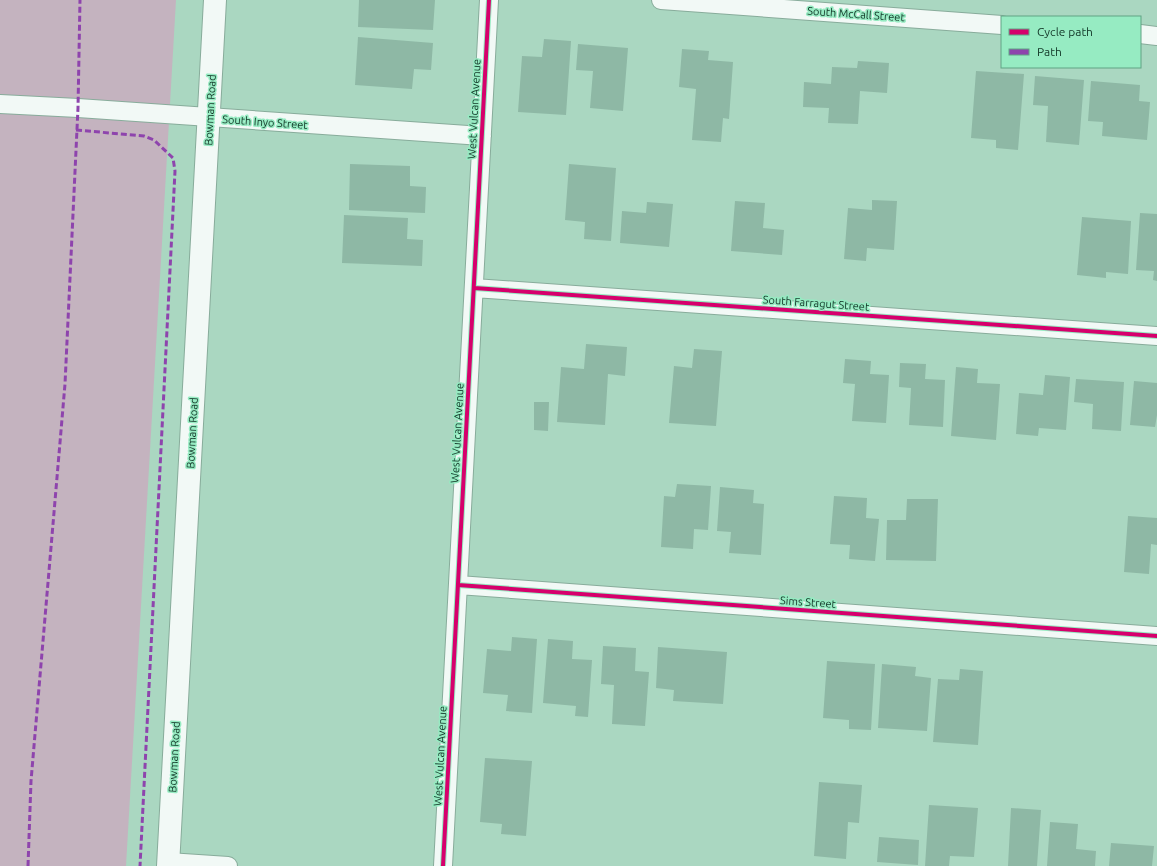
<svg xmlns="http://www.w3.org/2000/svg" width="1157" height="866" font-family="Ubuntu,sans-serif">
<rect width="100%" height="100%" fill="#aad7c1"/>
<path fill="#c4b3bf" d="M0 0H176L126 866H0Z"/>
<path fill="#8eb8a5" d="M359 0H435L433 30 358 27Z
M358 37 433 43 431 70 414 69 412 89 355 85Z
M544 39 571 41 566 115 518 112 522 56 542 57Z
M578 44 628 48 623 111 590 108 593 71 576 70Z
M682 49 709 51 708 60 733 62 729 119 723 118 721 142 692 140 696 89 679 87Z
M858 61 889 63 887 93 860 91 858 124 828 123 829 108 803 107 804 82 831 84 832 67 857 68Z
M976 71 1024 74 1018 150 996 148V140L971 138Z
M1035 76 1084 80 1079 145 1046 142 1048 106 1033 105Z
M1091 81 1140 85 1139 101 1150 102 1147 140 1102 136 1103 122 1088 121Z
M350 164 410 166V186L426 187 425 213 349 210Z
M569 164 616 168 611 241 584 239 585 222 565 220Z
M872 200 897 201 894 250 867 248 866 261 844 259 848 208 872 210Z
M735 201 765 203 763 228 784 230 782 255 731 251Z
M647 202 673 204 669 247 620 243 622 211 646 213Z
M1140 213 1157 214V281L1153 280 1154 271 1136 270Z
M344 215 408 218 407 239 423 240 422 266 342 263Z
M1082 217 1131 221 1128 274 1106 272V278L1077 275Z
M586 344 627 347 625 376 608 374 605 425 557 422 561 367 584 369Z
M694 349 722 351 716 426 669 423 674 366 692 368Z
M845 359 871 361 870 374 889 375 886 423 852 421 855 384 843 383Z
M900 363 926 364 925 379 945 380 943 427 909 425 911 388 899 387Z
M956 367 978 369 977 383 1000 384 996 440 951 436Z
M1045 375 1070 377 1066 430 1039 428 1038 436 1016 434 1019 393 1043 395Z
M1076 379 1124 382 1121 431 1092 429 1093 404 1074 402Z
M1134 381 1157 383V415L1155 427 1130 425Z
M534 402H549L548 431 534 430Z
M677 484 711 486 708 530 694 529 693 549 661 547 664 496 675 497Z
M720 487 754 490 753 503 764 504 761 555 729 553 731 532 717 531Z
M834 496 867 498 866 518 879 519 875 561 849 559 850 545 830 544Z
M907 499H938L936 561 886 560 887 520H906Z
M1128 516 1157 518V545L1151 544 1149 574 1124 572Z
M512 637 537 639 532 713 506 711 508 695 483 693 487 649 511 651Z
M548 639 573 641 572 659 592 660 588 717 575 716 576 706 543 703Z
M603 646 636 648 635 671 649 672 645 726 612 724 614 685 601 684Z
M658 647 727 652 723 704 673 701 674 690 656 688Z
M827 661 875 664 871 730 849 729V720L823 718Z
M882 664 916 667 915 676 931 678 927 731 878 728Z
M960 669 983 671 978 745 933 742 938 679 959 680Z
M485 758 532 761 526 836 501 834 502 824 480 822Z
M819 782 862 785 859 823 848 822 846 859 814 856Z
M929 805 978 808 974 857 950 856 949 866H925Z
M1011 808 1041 810 1037 866H1008Z
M1050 822 1078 824 1076 849 1096 851 1095 866H1047Z
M879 837 919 840 918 865 877 862Z
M1111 843 1154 846 1152 866H1109Z"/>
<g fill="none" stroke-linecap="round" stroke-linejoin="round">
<defs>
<path id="minor" d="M661 0 1002 25
M1140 34 1157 36
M0 104 78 108 482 136
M474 288 1157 336
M458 585 1157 636
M168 862 228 866
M443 866 489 0"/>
<path id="secondary" d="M168 866 215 0"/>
</defs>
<use href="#minor" stroke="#88ac9b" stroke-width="20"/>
<use href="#secondary" stroke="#88ac9b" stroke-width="24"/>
<use href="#minor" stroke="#f2f9f6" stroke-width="18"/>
<use href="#secondary" stroke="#f2f9f6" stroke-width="22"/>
<path stroke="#8e44ad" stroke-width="3" stroke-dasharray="6 3" stroke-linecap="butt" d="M76 130 144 136 154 140 173 158 175 171 140 866
M28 866 31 781 65 384 78 108 80 0"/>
<defs>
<path id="cycleway" d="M474 288 1157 336
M458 585 1157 636
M443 866 489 0"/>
</defs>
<use href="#cycleway" stroke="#96ebc2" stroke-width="6"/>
<use href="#cycleway" stroke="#d6006c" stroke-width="4"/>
</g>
<g text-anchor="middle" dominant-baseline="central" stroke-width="3" stroke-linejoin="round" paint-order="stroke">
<g font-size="11" fill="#123627" stroke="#96ebc2">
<text transform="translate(856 14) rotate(4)">South McCall Street</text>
<text transform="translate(474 109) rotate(-87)">West Vulcan Avenue</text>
<text transform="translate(210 110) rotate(-87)">Bowman Road</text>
<text transform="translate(265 122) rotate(4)">South Inyo Street</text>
<text transform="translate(816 303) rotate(4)">South Farragut Street</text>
<text transform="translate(192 433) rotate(-87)">Bowman Road</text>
<text transform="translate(457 433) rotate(-87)">West Vulcan Avenue</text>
<text transform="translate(808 602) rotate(4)">Sims Street</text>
<text transform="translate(440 756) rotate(-87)">West Vulcan Avenue</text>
<text transform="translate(174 757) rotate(-87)">Bowman Road</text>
</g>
</g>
<rect x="1001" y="16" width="140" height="52" fill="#96ebc2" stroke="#61a384"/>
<rect x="1009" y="29" width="20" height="6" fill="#d6006c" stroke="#61a384"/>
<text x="1037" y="36" font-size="12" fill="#123627">Cycle path</text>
<rect x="1009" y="49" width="20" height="6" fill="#8e44ad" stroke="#61a384"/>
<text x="1037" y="56" font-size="12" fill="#123627">Path</text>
</svg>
